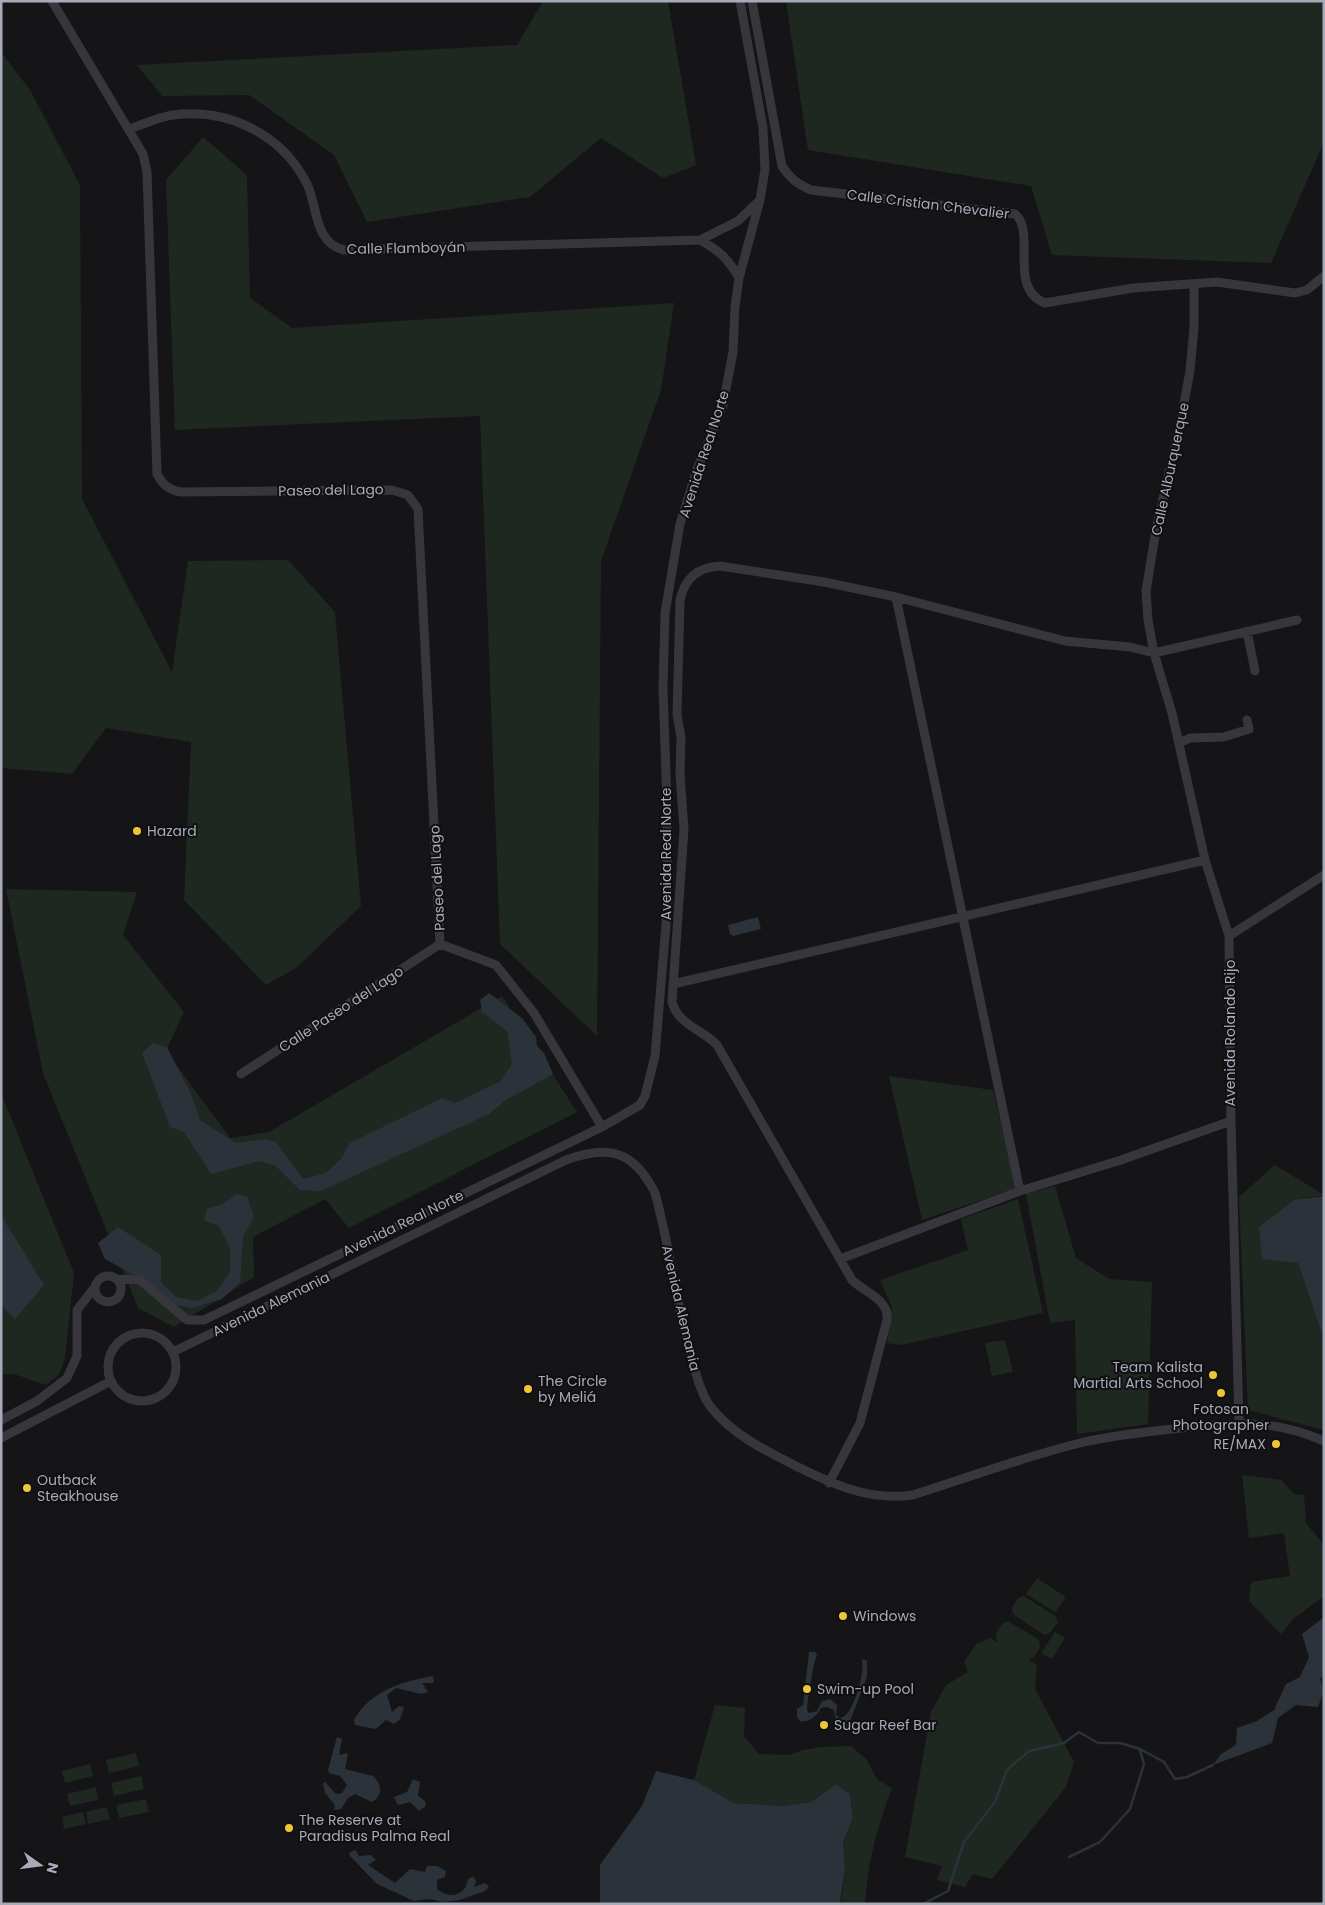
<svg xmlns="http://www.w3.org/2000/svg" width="1325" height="1905" font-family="Poppins,sans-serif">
<rect width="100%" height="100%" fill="#151517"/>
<path fill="#1f2721" d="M543 1H668L696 165 663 178 601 138 530 197 367 222 334 155 249 95 162 96 137 65 517 45Z
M786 1H1324V142L1271 263 1052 255 1031 186 808 150Z
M1 52 30 90 80 185 82 499 172 672 188 561 288 560 335 612 361 906 296 968 266 985 184 900 191 742 106 728 72 774 1 768Z
M203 137 247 175 250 298 292 328 674 303 661 390 601 561 597 1036 500 944 480 416 175 430 166 180Z
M6 889 137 892 123 935 184 1012 166 1051 230 1138 269 1132 502 996 577 1112 349 1228 325 1199 253 1237 254 1277 174 1327 138 1308 43 1073Z
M889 1076 993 1090 1017 1188 922 1220Z
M1 1093 74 1273 65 1358 59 1375 46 1385 14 1374H1Z
M1275 1165 1324 1195 1294 1200 1298 1263 1324 1340V1430L1248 1410 1239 1197Z
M1055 1186 1076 1258 1109 1279 1152 1282 1148 1424 1077 1434 1075 1320 1050 1323 1026 1194Z
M1018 1199 1043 1313 901 1345 887 1343 892 1307 880 1280 968 1250 961 1219Z
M1005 1340 1013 1372 992 1376 985 1343Z
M1242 1475 1281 1480 1294 1494 1304 1495 1306 1523 1324 1545V1596L1293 1619 1281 1634 1249 1601 1251 1582 1290 1576 1284 1533 1249 1538Z
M1037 1578 1066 1597 1055 1612 1026 1594Z
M1024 1596 1055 1616 1058 1622 1050 1633 1044 1635 1013 1614 1012 1608 1018 1598Z
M1008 1621 1039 1640 1040 1648 1033 1658 1028 1659 1037 1665 1035 1689 1074 1762 1066 1787 992 1879 973 1874 965 1887 937 1880 942 1866 905 1857 931 1712 946 1685 968 1672 964 1662 976 1644 990 1638 1001 1644 997 1641 996 1634 1002 1624Z
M1055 1632 1065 1638 1052 1659 1041 1653Z
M715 1705 745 1708 744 1736 759 1754 789 1755 802 1750 822 1747 851 1746 866 1759 877 1779 892 1788C876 1830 869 1859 865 1904H838L841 1903 845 1868 843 1843 853 1817 850 1794 836 1784 811 1802 783 1806 734 1803 694 1780Z
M136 1753 139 1766 109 1773 106 1760Z
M90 1764 93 1776 65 1783 62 1771Z
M141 1776 144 1789 114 1796 111 1783Z
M96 1787 98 1800 70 1806 67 1794Z
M146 1799 149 1812 119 1818 116 1805Z
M107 1807 110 1819 88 1824 86 1812Z
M83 1812 86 1824 64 1829 62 1817Z"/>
<path fill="#2b323a" d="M758 917 761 929 733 936 730 934 728 925Z
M489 993 522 1018 536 1037 537 1046 544 1053 553 1074 506 1100 489 1114 321 1191 300 1190 276 1166 260 1161 211 1174 184 1132 170 1127 142 1053 153 1043 167 1047 191 1094 200 1120 236 1143 265 1139 276 1142 303 1179 326 1173 341 1159 350 1143 442 1098 455 1103 501 1081 512 1064 507 1031 482 1012 480 1000Z
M237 1194 247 1197 254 1216 243 1237 240 1282 222 1299 192 1308 175 1305 143 1280 105 1259 98 1243 118 1227 161 1255V1282L176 1297 197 1301 217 1291 230 1272V1249L219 1226 204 1220 207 1209 223 1204Z
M1324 1196V1340L1298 1263 1262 1259 1259 1227 1294 1200Z
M1 1215 44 1285 15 1319 1 1305Z
M1324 1617V1674L1320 1679C1325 1689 1322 1697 1318 1707L1296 1705 1278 1718 1272 1743 1213 1765 1221 1754 1236 1745 1237 1728 1257 1721 1274 1710 1286 1684 1300 1677 1309 1657 1302 1634Z
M809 1652H815L817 1655C814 1659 807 1703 807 1710L809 1713 817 1711 822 1701 830 1699 837 1705 836 1715 840 1718C853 1717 865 1673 862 1661L863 1659 867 1661V1677L848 1726 842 1725 835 1717 834 1710 827 1707 821 1708C817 1716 809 1723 800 1721L797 1717V1709L803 1705Z
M433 1676 434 1683H422L428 1692 421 1694 396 1688 387 1695 392 1712 399 1706 404 1707 400 1719 394 1724 386 1720 376 1729 355 1725 354 1720C370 1691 403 1681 433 1676Z
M337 1737 342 1739 339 1755 348 1753 345 1769 373 1776C382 1784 383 1795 372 1802L355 1794 348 1798 341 1809 334 1810 335 1805 325 1793 323 1783 325 1782 336 1794 342 1793 347 1785 340 1776 329 1773 328 1770Z
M656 1771 694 1780 734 1803 783 1806 811 1802 836 1784 850 1794 853 1817 843 1843 845 1868 840 1903 600 1904V1865L642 1806Z
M413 1779 420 1782 418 1796 425 1801 426 1806 419 1811 410 1802 398 1805 394 1797 407 1792Z
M355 1850 359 1856 371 1855 376 1860 368 1865 395 1883 410 1869 425 1872 427 1866H437L446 1871 445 1877 437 1880V1889C446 1896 456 1898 464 1889 467 1887 466 1882 469 1878L474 1877 476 1882 474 1887 485 1883 489 1887 485 1891 460 1900 442 1902 430 1899 414 1901 377 1884 350 1856 349 1853Z"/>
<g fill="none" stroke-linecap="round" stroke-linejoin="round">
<path stroke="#2b323a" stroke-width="2.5" d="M1069 1857 1100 1842 1130 1809 1144 1764 1140 1750
M923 1904 948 1891 964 1842 995 1802 1007 1770 1029 1751 1064 1743 1079 1732 1098 1743H1120L1140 1749 1164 1762 1175 1779 1187 1777 1213 1765"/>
<path stroke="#36363c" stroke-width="9" d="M52 1 143 154 147 172 157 474C163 485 169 490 181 492L392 490 408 495 418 509 440 944
M752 1 782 166C790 178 797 184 811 190L1015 214C1037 232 1007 288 1045 303L1133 288 1217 282 1295 293 1307 290 1324 276
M130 129C143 124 159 117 173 115 228 108 282 134 307 184 318 207 314 243 344 250L700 240C719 250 729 260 739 278
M700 240 738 221 760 200
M1194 284V327L1190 371 1182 414 1156 530 1146 591 1148 620 1154 653 1172 713 1205 860 1229 936 1231 1121 1239 1423
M896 597 1020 1191
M1247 631 1255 671
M1179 743 1190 738 1224 737 1249 729 1247 720
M1229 936 1324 875
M440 944 496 965 534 1013 602 1127
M673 984 1205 860
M241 1074 440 944
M840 1259 1020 1191 1121 1160 1231 1121
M95 1289a13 13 0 1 1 26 0a13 13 0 1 1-26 0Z
M117 1279 140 1280 187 1320H204L602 1127 640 1105 645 1096 655 1056 667 912V805L663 688 665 613 680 524 696 472 723 405 733 352 735 307 739 278 760 200 765 169 763 128 740 1
M108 1367a34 34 0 1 1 68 0a34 34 0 1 1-68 0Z
M173 1352 566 1160C609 1144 634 1151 655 1193 670 1247 676 1303 691 1356 696 1373 700 1392 710 1406 732 1435 768 1452 800 1468 836 1486 872 1501 913 1495 970 1477 1026 1456 1084 1442 1118 1434 1155 1431 1190 1427 1243 1423 1273 1419 1324 1441
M1 1420 37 1401 67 1378 77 1356V1310L95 1287
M1 1438 111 1381
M829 1483 860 1423 887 1320C890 1300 864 1292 852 1280L717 1045C702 1029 678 1025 672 1002L684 829 680 774 681 737 677 715 680 600C685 578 698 567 720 566L824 582 896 597 1065 641 1130 647 1154 653 1297 620"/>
</g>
<g fill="#efc535" stroke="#101012" stroke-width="2">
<circle cx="137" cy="831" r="5"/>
<circle cx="1213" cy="1375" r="5"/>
<circle cx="528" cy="1389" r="5"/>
<circle cx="1221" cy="1393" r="5"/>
<circle cx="1276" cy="1444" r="5"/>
<circle cx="27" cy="1488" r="5"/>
<circle cx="843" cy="1616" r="5"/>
<circle cx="807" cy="1689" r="5"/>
<circle cx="824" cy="1725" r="5"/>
<circle cx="289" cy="1828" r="5"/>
</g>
<g text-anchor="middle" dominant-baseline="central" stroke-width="4" stroke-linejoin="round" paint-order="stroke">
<g font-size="14" fill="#a7aab7" stroke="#101012">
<text transform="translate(928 204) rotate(7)">Calle Cristian Chevalier</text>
<text transform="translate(406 248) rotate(-1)">Calle Flamboyán</text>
<text transform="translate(704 454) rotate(-72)">Avenida Real Norte</text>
<text transform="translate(1170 469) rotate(-78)">Calle Alburquerque</text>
<text transform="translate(331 490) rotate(-1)">Paseo del Lago</text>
<text transform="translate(666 854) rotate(-90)">Avenida Real Norte</text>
<text transform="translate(437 878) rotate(-93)">Paseo del Lago</text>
<text transform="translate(341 1009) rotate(-33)">Calle Paseo del Lago</text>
<text transform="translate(1230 1033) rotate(-90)">Avenida Rolando Rijo</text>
<text transform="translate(403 1223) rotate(-26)">Avenida Real Norte</text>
<text transform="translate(271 1304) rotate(-26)">Avenida Alemania</text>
<text transform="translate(681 1308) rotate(77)">Avenida Alemania</text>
</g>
<g font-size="14" fill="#a7aab7" stroke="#101012" text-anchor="start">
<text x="147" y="831">Hazard</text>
<text x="1203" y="1367" text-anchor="end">Team Kalista<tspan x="1203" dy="16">Martial Arts School</tspan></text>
<text x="538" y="1381">The Circle<tspan x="538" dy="16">by Meliá</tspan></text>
<text x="1221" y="1409" text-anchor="middle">Fotosan<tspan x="1221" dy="16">Photographer</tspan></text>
<text x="1266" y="1444" text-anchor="end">RE/MAX</text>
<text x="37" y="1480">Outback<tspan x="37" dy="16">Steakhouse</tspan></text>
<text x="853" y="1616">Windows</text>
<text x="817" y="1689">Swim-up Pool</text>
<text x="834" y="1725">Sugar Reef Bar</text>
<text x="299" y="1820">The Reserve at<tspan x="299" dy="16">Paradisus Palma Real</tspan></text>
</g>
</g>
<rect width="1325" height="1905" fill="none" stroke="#a7aab7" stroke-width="5"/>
<g transform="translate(40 1865) rotate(104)" stroke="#101012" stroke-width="4" paint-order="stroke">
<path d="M0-4L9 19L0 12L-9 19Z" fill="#a7aab7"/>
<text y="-8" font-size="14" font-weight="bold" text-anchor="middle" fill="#a7aab7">N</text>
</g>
</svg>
